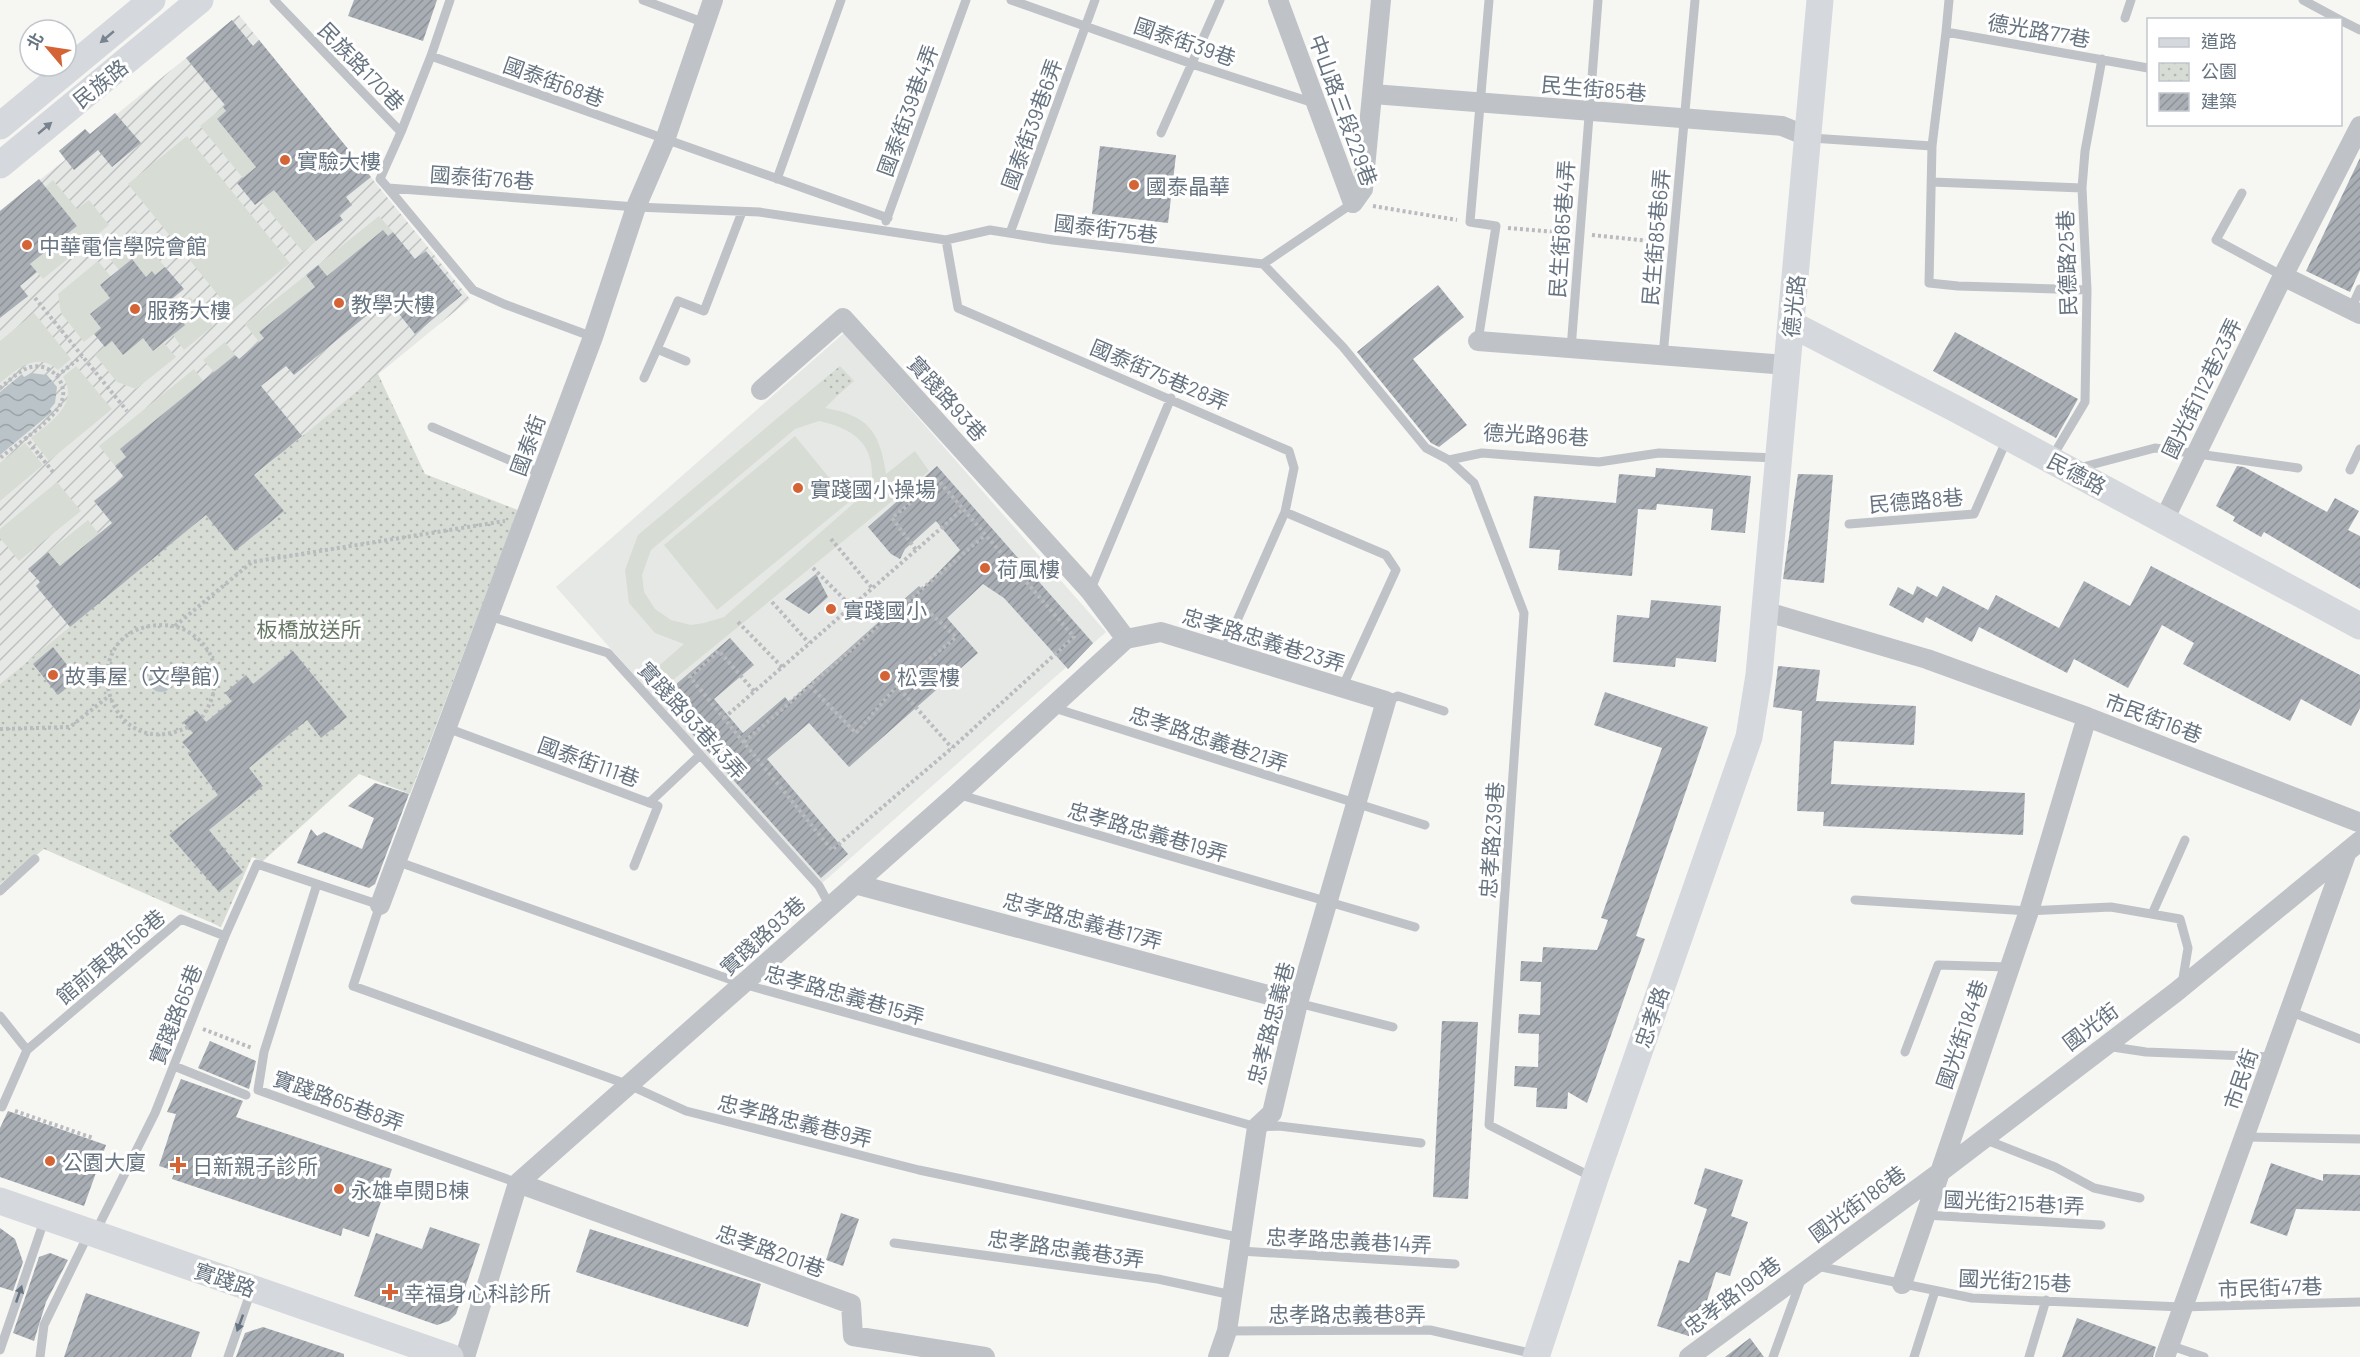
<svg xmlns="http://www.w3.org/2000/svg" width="2360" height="1357" font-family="Barlow,'Noto Sans TC',sans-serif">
<defs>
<pattern id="industrial-furrows" width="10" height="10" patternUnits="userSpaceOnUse" patternTransform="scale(1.5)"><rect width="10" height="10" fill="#e6e8e6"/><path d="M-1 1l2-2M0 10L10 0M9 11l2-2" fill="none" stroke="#bec1c0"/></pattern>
<pattern id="park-dots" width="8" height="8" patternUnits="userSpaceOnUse" patternTransform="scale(1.5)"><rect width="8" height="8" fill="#d7dcd4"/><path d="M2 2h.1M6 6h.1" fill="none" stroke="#b2b7b1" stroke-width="1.8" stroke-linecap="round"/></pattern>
<pattern id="water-waves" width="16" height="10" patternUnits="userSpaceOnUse" patternTransform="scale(1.5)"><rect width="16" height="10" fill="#bac3c8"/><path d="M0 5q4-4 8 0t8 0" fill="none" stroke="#9ba3a8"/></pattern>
<pattern id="building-hatch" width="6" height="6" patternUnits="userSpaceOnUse" patternTransform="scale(1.5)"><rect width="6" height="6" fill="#a8aeb4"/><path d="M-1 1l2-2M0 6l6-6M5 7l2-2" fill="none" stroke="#8d9298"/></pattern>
</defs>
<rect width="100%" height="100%" fill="#f6f6f3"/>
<path fill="#e6e8e6" d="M844 333 1106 632 820 885 556 587Z"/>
<path fill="url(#industrial-furrows)" d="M239 15 470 299 0 684V211L65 160 59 151 85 129 90 134 115 113 117 114Z"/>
<path fill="#d7dcd4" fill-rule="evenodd" d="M223 107 226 111 217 119 256 167 243 178 200 126Z
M187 136 290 263 231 311 128 184Z
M53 180 77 209 89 200 109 225 43 279 30 264 77 226 45 187Z
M274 190 312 237 323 229 326 233 303 252 261 201Z
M379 216 393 232 388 236 383 230 327 276 318 265Z
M135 230 165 267 155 275 152 271 146 277 132 260 119 270 106 254Z
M98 261 111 277 100 286 110 298 101 328 84 342 61 313 58 294Z
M306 275 315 287 259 332 264 338 259 342 245 324Z
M190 297 213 326 184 350 173 335 185 325 167 303 170 300 177 307Z
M34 313 71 359 58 370C37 351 17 369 0 383V341Z
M143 338 153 351 164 343 176 357 136 389 117 382 95 355 112 341 123 355Z
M225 342 235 355 214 372 203 360Z
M76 366 112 409 49 461 31 438C49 423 80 404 63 377Z
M194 369 203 381 120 449 126 457 115 466 99 446Z
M823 380 837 396 825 408C867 415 880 431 886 474L915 451 929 471 668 684 655 669 684 644 655 633 629 603 625 570 638 535ZM819 421C857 429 877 447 871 488L724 617 704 623 691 625 671 620 655 609 644 592 642 575 651 550 795 429Z
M795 436 849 502 717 610 664 545Z
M25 443 43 465 0 501V463Z
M57 482 81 511 19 561 0 538V529Z
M88 520 99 534 60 566 48 552Z"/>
<path fill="url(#park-dots)" d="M840 366 854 381 837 396 823 380Z
M378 374 425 474 518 510 410 794 359 774 263 861 252 857 221 927 44 849 0 884V684Z"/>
<path fill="url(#water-waves)" d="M31 373 47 375 57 387 55 403 50 409 52 412 0 455V392L22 374 24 377Z
M149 680a12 12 0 1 1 24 0a12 12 0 1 1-24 0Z"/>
<path fill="url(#building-hatch)" d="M354 0H437L423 41 348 16Z
M232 20 253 46 259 40 371 177 346 197 352 205 339 215 343 220 316 241 274 190 255 205 237 183 256 167 217 119 226 111 223 107 225 105 186 58Z
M115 113 141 143 112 167 98 150 74 170 59 151 85 129 90 134Z
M1100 146 1176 155 1168 223 1092 214Z
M2360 158V270L2350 292 2306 271Z
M39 179 77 226 30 264 37 272 20 286 28 296 0 318V211Z
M383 230 388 236 393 232 415 259 426 251 462 295 415 334 387 299 294 375 286 366 261 386 302 436 254 475 284 511 235 551 206 515 70 627 36 586 40 582 28 569 48 552 60 566 112 523 94 501 124 477 115 466 126 457 120 449 235 355 239 359 264 338 259 332 315 287 306 275 318 265 327 276Z
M132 259 146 277 152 271 155 275 165 267 184 289 167 303 185 325 153 351 143 338 123 355 112 341 105 347 94 334 101 328 90 314 110 298 100 285Z
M1438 285 1464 317 1413 359 1467 425 1439 447 1431 443 1357 352Z
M1955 332 2078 399 2056 438 1933 371Z
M937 466 1093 643 1068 669 1004 598 983 584 947 618 978 653 849 767 809 723 767 759 848 854 821 878 660 698 730 638 754 665 714 699 743 733 785 697 789 702 919 586 922 589 960 550 936 521 905 549 900 559 891 554 868 527Z
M2237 466 2244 467 2327 512 2335 498 2359 511 2348 530 2360 536V589L2264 532 2261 537 2233 521 2235 517 2216 506Z
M1656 468 1751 476 1745 533 1711 530 1713 509 1657 504 1656 510 1638 509 1632 576 1558 570 1560 550 1529 548 1534 496 1616 503 1619 474 1655 477Z
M1798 474 1833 475 1824 583 1783 579Z
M2151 566 2360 675V708L2351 726 2301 699 2290 721 2183 664 2194 643 2162 625 2128 688 2074 659 2067 673 1979 627 1972 642 1926 617 1923 623 1889 605 1898 587 1913 595 1917 586 1937 597 1943 586 1988 610 1996 595 2059 628 2084 581 2130 606Z
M816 574 828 597 809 614 785 599Z
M1651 600 1721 606 1716 662 1676 658 1675 667 1613 662 1617 615 1649 618Z
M53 647 78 679 58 695 33 664Z
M293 651 347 717 321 738 307 720 249 768 263 786 209 830 243 872 219 892 169 835 218 795 188 754 191 752 182 742 193 733 183 722 197 711 206 722 232 701 225 693 246 675 253 684Z
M1778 666 1820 670 1816 701 1916 706 1914 745 1834 741 1831 784 2025 793 2023 835 1823 826 1824 812 1797 811 1802 711 1773 707Z
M1605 692 1708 727 1636 936 1645 939 1587 1103 1568 1092 1567 1109 1536 1107 1537 1088 1514 1086 1515 1066 1538 1067 1539 1034 1518 1033 1519 1014 1540 1015 1541 982 1520 981 1521 961 1542 962 1543 947 1597 950 1608 920 1601 918 1662 748 1594 725Z
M375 783 409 794 375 884 369 888 297 863 311 829 317 836 324 832 362 849 374 818 348 806Z
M1442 1021 1478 1022 1468 1199 1433 1197Z
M210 1041 256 1061 249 1089 198 1068Z
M181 1079 243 1101 236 1117 392 1169 369 1237 343 1228 341 1236 172 1179 175 1171 159 1166 176 1114 167 1112Z
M8 1111 106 1145 84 1206 0 1177V1128Z
M2271 1163 2323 1181V1174L2360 1175V1211L2296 1209 2287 1236 2250 1223Z
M1705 1168 1743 1180 1731 1216 1748 1222 1730 1276 1716 1272 1695 1338 1657 1326 1679 1260 1689 1263 1707 1209 1694 1204Z
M841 1213 859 1219 843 1266 826 1260Z
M430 1227 480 1244 456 1314 449 1321 437 1325 354 1296 376 1233 422 1249Z
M0 1228 15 1239 23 1262 13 1291 0 1287Z
M590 1229 761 1284 748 1327 576 1272Z
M50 1253 68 1260 46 1302 34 1341 13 1333 39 1257Z
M86 1293 200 1332 191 1357H64Z
M2077 1318 2156 1347 2153 1357H2062Z
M263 1327 344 1354V1357H236L245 1333Z
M1750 1338 1764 1357H1725Z"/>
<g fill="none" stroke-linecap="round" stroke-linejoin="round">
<path stroke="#b9bbbe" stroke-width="4" stroke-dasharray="3 3" stroke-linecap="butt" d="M1373 206 1457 220
M1508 228 1566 233
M1592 235 1659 242
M35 298 127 411
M57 376 82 356
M0 388C9 381 19 370 31 367 52 362 71 386 60 405 50 423 17 444 0 458
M25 437 53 472
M831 539 872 588
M813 568 851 606
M772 602 809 643
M738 622 782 667
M175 626 252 562 505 521
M810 686 856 733 897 686 952 748
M897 686 956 637 913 597
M754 691 719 651 690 677 832 850 952 748 1074 637 938 480 892 518 916 550
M724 718 963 509
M188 727C107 766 74 639 150 626 164 624 178 625 190 633 221 652 222 689 202 717
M0 729 70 727 109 696
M744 742 985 535
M203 1029 252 1048
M15 1111 93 1138"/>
<path stroke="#bfc2c6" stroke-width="9" d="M274 0 401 132 431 56 450 0
M643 0 705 23
M1011 0 1198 66 1314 103
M2303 0 2340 20
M2125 18 2131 0
M2340 20 2360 30
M1946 32 1949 0
M431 56 888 218
M401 132 380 179 388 188 636 207 759 212 946 240 990 230 1053 240 1263 264 1353 203
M1161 133 1220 0
M1811 138 1932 146 1946 32 2148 68
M1932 146 1929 283 1958 286 2087 290
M777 179 841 0
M1932 182 2082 188
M388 188 473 290 504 304 593 337
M2242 193 2216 240 2283 276
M886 221 966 0
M1010 233 1095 0
M946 240 958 308 1289 451 1294 468 1285 512 1224 650
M1263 264 1343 347 1426 448 1449 460 1482 453 1599 462 1659 453 1776 458
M2351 309 2360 289
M1478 341 1496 226 1470 222 1489 0
M1571 349 1598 0
M1663 356 1695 0
M686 361 657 349 678 301 704 311 742 212
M644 378 657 349
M432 427 542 474
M2051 459 2085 402 2087 290 2082 188 2085 151 2102 59
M1449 460 1474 483 1524 613 1489 1125 1594 1178
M2079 468 2155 448 2298 468
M2350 470 2360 449
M1285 512 1386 555 1396 570 1342 688
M1849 524 1974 514 2007 439
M1090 591 1171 398
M489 616 608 653 819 886 830 906
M1386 701 1398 696 1444 711
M1051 707 1425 825
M447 728 658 806 634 866
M957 794 1415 927
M649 803 700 755
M396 861 743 984 1257 1127 1279 1126 1421 1143
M317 884 264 1052 258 1090 518 1183
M0 891 35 859
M1855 900 2029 911 2111 907 2180 919 2188 948 2182 984
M2152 914 2185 840
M1298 1003 1393 1027
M2289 1011 2360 1039
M0 1016 27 1050 181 919 225 936
M2106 1046 2146 1052 2272 1057
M1905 1052 1938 965 2009 967
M174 1066 246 1095
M2 1107 27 1050
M2245 1137 2360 1139
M1984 1139 2055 1167 2094 1188 2140 1198
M1925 1215 2101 1225
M96 1231 155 1113 225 936 257 864 380 905 353 986 629 1085 686 1111 919 1170 1242 1238
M894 1243 1158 1279 1232 1295
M1240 1251 1455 1264
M1817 1266 1972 1298 2181 1307 2360 1302
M1227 1331 1430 1330 1534 1354
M2169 1345 2204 1357
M0 1350 45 1218
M40 1357 44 1325 88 1235
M228 1357 251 1291
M1773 1357 1801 1280
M1914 1357 1935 1291
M2029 1357 2046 1300"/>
<path stroke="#bfc2c6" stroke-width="20" d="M1278 0 1353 203
M1373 94 1782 126 1809 137
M1353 203 1363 189 1381 0
M2283 276 2360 314
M1478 341 1787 365
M2164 520 2283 276 2360 126
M1764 611 1927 659 2087 717
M1126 639 1161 632 1386 701 1298 1003 1272 1113 1257 1127 1227 1331 1218 1357
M855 884 1298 1003
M380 905 593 337 636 207 665 140 713 0
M518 1183 851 1304 853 1336 985 1357
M1902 1284 2029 911 2087 717 2358 822
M465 1357 518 1183 957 794 1126 639 1090 591 843 318 761 390
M1689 1357 1939 1173 2176 992 2360 841
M2165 1357 2346 854"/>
<path stroke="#d5d8dc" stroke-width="27" d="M0 126 152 0
M0 165 200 0
M1791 324 1956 409 2360 626
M0 1201 450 1357
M1536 1357 1595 1178 1749 737 1759 675 1820 0"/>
</g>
<defs><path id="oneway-solid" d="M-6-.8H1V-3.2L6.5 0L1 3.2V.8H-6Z" transform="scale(1.5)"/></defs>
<g fill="#78838f">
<use href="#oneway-solid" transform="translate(107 37) rotate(140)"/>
<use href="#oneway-solid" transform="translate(45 128) rotate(-40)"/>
</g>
<g fill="#677481">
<use href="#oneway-solid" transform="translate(19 1294) rotate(-71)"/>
<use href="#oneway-solid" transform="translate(240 1323) rotate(110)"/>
</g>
<g fill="#d46335" stroke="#fff" stroke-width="2">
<circle cx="285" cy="160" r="6"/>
<circle cx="1134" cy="185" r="6"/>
<circle cx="27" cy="245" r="6"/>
<circle cx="339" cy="303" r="6"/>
<circle cx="135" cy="309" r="6"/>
<circle cx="798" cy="488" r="6"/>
<circle cx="985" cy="568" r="6"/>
<circle cx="831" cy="609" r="6"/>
<circle cx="53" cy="675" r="6"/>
<circle cx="885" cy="676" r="6"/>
<circle cx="50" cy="1161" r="6"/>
<path d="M175 1156h6v6h6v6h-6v6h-6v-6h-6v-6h6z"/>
<circle cx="339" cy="1189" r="6"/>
<path d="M387 1283h6v6h6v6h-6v6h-6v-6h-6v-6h6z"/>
</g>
<g text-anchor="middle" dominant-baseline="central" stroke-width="6" stroke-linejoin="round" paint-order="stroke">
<g font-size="21" fill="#677481" stroke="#fff">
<text transform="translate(2039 30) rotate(10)">德光路77巷</text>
<text transform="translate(1185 41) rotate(19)">國泰街39巷</text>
<text transform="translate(362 66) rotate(46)">民族路170巷</text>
<text transform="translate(554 81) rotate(20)">國泰街68巷</text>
<text transform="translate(100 83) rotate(-39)">民族路</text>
<text transform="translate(1594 88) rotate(5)">民生街85巷</text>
<text transform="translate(907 110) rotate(-70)">國泰街39巷4弄</text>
<text transform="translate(1344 110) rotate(70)">中山路三段229巷</text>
<text transform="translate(1031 124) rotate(-70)">國泰街39巷6弄</text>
<text transform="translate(482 177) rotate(4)">國泰街76巷</text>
<text transform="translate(1106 228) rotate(7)">國泰街75巷</text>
<text transform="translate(1561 229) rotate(-86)">民生街85巷4弄</text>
<text transform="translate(1655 237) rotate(-85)">民生街85巷6弄</text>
<text transform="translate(2066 263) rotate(-92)">民德路25巷</text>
<text transform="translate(1793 306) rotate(-84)">德光路</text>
<text transform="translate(1160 374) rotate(23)">國泰街75巷28弄</text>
<text transform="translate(2201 388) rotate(-64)">國光街112巷23弄</text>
<text transform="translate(948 398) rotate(48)">實踐路93巷</text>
<text transform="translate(1536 434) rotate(3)">德光路96巷</text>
<text transform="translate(527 445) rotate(-70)">國泰街</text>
<text transform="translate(2077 473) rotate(28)">民德路</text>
<text transform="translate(1916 500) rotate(-5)">民德路8巷</text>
<text transform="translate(1264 639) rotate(17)">忠孝路忠義巷23弄</text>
<text transform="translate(2154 717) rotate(21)">市民街16巷</text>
<text transform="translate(693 720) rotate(48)">實踐路93巷43弄</text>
<text transform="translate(1209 738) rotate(18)">忠孝路忠義巷21弄</text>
<text transform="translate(589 761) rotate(20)">國泰街111巷</text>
<text transform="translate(1148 831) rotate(16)">忠孝路忠義巷19弄</text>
<text transform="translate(1491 840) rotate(-86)">忠孝路239巷</text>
<text transform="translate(1083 920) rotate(15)">忠孝路忠義巷17弄</text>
<text transform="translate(762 935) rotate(-42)">實踐路93巷</text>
<text transform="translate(110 956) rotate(-40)">館前東路156巷</text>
<text transform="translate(845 994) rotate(16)">忠孝路忠義巷15弄</text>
<text transform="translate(175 1014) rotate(-68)">實踐路65巷</text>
<text transform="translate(1651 1017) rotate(-71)">忠孝路</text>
<text transform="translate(1270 1023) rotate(-75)">忠孝路忠義巷</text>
<text transform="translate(2090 1026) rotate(-37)">國光街</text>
<text transform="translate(1961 1034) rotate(-71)">國光街184巷</text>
<text transform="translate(2240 1079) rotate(-71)">市民街</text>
<text transform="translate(339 1100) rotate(20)">實踐路65巷8弄</text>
<text transform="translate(795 1120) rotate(14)">忠孝路忠義巷9弄</text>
<text transform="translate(2014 1202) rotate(3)">國光街215巷1弄</text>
<text transform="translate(1857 1203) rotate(-36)">國光街186巷</text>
<text transform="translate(1349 1240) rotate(3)">忠孝路忠義巷14弄</text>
<text transform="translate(1066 1248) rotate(8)">忠孝路忠義巷3弄</text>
<text transform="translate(771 1250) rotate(20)">忠孝路201巷</text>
<text transform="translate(225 1279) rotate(19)">實踐路</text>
<text transform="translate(2015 1280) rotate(3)">國光街215巷</text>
<text transform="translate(2270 1287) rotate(-2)">市民街47巷</text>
<text transform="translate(1732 1295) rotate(-37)">忠孝路190巷</text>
<text x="1347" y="1313">忠孝路忠義巷8弄</text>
</g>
<g font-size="21" fill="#677481" stroke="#fff" text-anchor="start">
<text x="297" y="160">實驗大樓</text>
<text x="1146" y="185">國泰晶華</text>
<text x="39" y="245">中華電信學院會館</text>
<text x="351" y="303">教學大樓</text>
<text x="147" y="309">服務大樓</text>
<text x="810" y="488">實踐國小操場</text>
<text x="997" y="568">荷風樓</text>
<text x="843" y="609">實踐國小</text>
<text x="65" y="675">故事屋（文學館）</text>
<text x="897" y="676">松雲樓</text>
<text x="62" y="1161">公園大廈</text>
<text x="192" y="1165">日新親子診所</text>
<text x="351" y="1189">永雄卓閱B棟</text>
<text x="404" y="1292">幸福身心科診所</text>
</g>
<g font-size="21" fill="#687966" stroke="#fff">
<text x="309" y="628">板橋放送所</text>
</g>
</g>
<rect x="2147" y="18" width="195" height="108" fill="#ffffff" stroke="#c2c7cd" stroke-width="1.5"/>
<rect x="2159" y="38" width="30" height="9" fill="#d5d8dc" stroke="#c2c7cd" stroke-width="1.5"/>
<text x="2201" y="48" font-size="18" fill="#677481">道路</text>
<rect x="2159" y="63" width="30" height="18" fill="url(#park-dots)" stroke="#c2c7cd" stroke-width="1.5"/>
<text x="2201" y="78" font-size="18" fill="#677481">公園</text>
<rect x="2159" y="93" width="30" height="18" fill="url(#building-hatch)" stroke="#c2c7cd" stroke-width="1.5"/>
<text x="2201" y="108" font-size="18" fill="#677481">建築</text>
<g transform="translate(48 48) rotate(299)"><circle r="28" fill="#ffffff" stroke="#c2c7cd" stroke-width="1.5"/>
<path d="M0-4.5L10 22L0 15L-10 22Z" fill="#d46335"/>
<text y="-9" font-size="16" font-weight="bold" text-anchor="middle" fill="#677481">北</text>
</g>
</svg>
